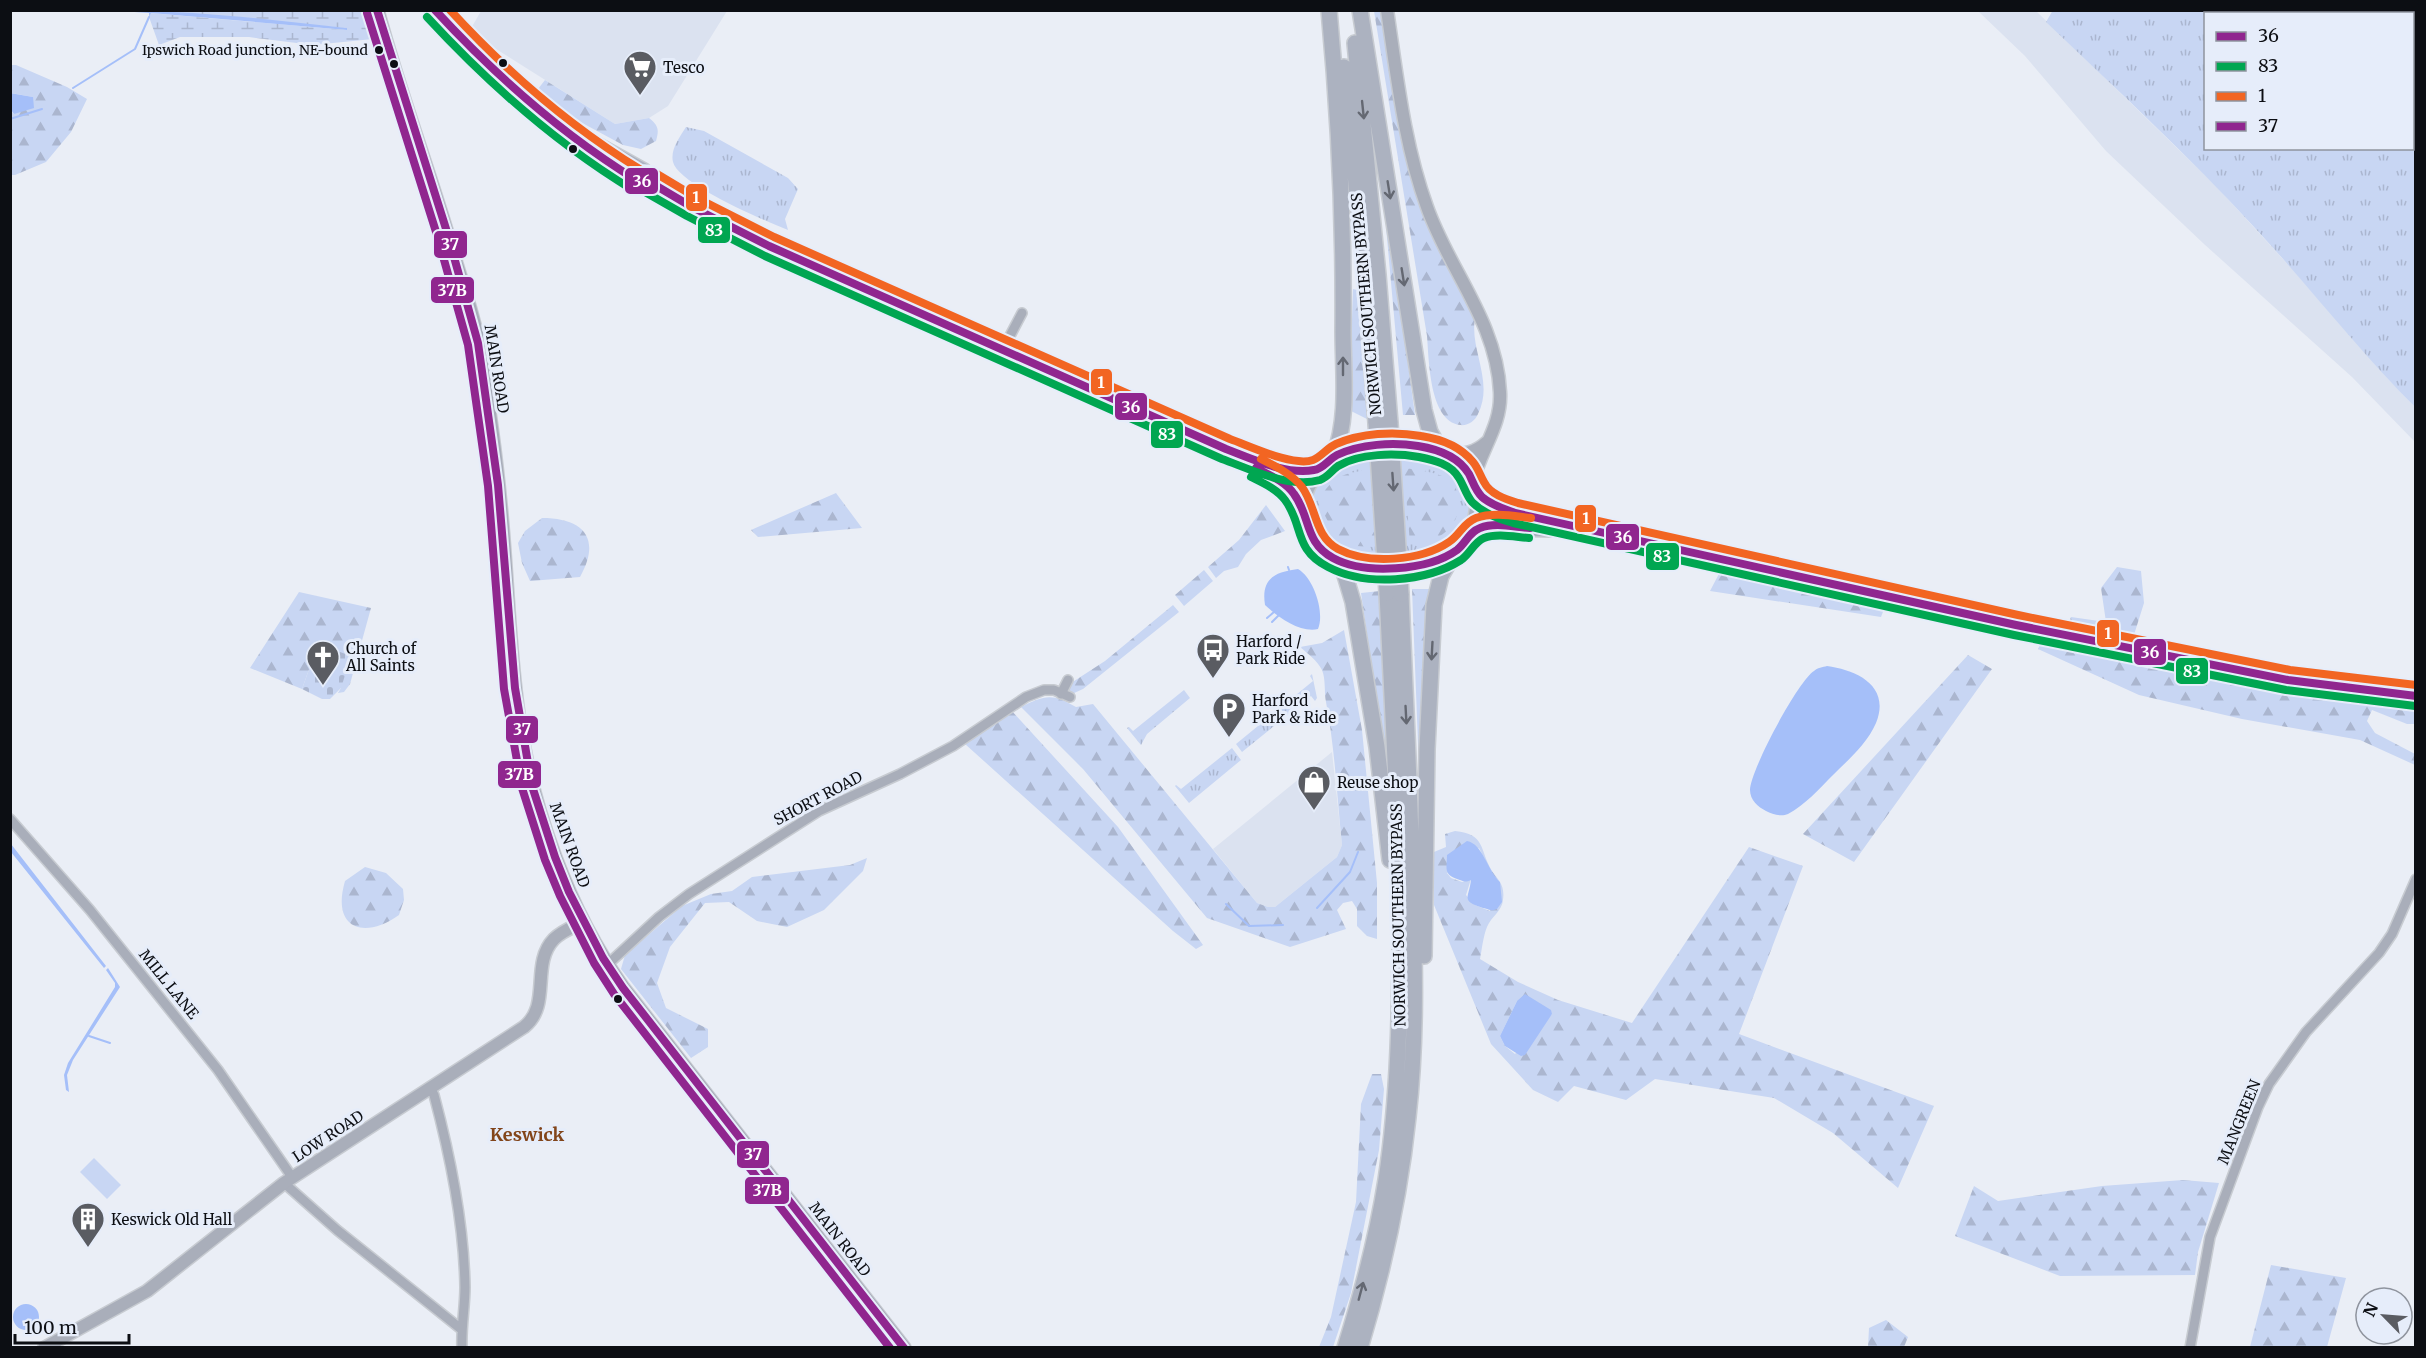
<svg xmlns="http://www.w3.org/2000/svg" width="2426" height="1358" font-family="Merriweather,serif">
<defs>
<pattern id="grass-tufts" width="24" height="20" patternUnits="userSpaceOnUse" patternTransform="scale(1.5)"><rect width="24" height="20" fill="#c8d6f3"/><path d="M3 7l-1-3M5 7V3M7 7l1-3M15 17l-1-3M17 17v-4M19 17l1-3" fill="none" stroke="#abb6cf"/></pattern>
<pattern id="forest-firs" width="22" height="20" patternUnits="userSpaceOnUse" patternTransform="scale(1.5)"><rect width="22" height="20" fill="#c8d6f3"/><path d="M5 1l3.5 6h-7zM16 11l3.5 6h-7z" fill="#abb6cf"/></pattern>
<pattern id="wetland-marsh" width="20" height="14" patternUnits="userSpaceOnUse" patternTransform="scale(1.5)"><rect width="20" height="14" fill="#c8d6f3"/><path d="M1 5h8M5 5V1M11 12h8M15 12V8" fill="none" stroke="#abb6cf"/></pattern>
<pattern id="cemetery-stones" width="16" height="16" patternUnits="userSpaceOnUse" patternTransform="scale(1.5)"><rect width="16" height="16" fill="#c8d6f3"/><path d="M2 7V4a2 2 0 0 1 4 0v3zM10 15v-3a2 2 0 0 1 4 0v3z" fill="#abb6cf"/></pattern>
</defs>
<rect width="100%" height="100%" fill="#eaeef6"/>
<path fill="#dbe2f0" d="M481 11H727L668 106 649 118 615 124 469 32Z
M1978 11H2036L2215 185 2292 269 2390 381 2415 407V442L2352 377 2204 244 2106 151 2025 56Z
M1332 752 1342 845 1337 857 1275 907H1268L1257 903 1213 849Z"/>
<path fill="url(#grass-tufts)" d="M2053 10 2398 11 2400 13 2206 14V148H2412L2413 29 2415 32V407C2358 350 2309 286 2254 227 2188 155 2116 89 2046 22Z
M686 127 704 131 788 178 798 189 785 219 788 230C765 221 678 184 673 162 670 149 680 137 686 127Z
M1386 455C1405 455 1427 453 1445 463 1474 480 1477 517 1455 541 1452 543 1449 548 1445 550 1437 555 1411 560 1401 561 1387 563 1349 561 1338 555 1303 534 1300 485 1337 465 1352 457 1370 457 1386 455Z
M1312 674 1317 698 1315 701 1311 696 1242 752 1236 744 1313 681 1310 676Z
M1184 690 1190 698 1147 734 1141 745 1127 728 1129 727 1133 731Z
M1232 748 1241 760 1189 803 1175 786 1176 785 1181 789Z"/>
<path fill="url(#forest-firs)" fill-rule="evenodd" d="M1374 11H1381L1409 171 1423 213 1444 260 1476 315C1467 346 1495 380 1478 414 1475 421 1468 426 1460 425 1429 421 1429 359 1427 336Z
M11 65H16L67 87 87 99 71 132 46 162 15 175H11L10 110 14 114 33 97 11 93Z
M545 80 615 124 649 118C659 126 659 130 656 141L641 149 623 145 547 104 538 89Z
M1389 226 1415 415H1403L1386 227Z
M1353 289 1357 290 1367 419 1349 410Z
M1404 468C1418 470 1442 472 1453 483 1457 488 1457 494 1458 500 1461 530 1436 542 1410 544Z
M1376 470 1381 544 1373 547 1340 545 1318 502C1332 475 1347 471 1376 470Z
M836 493 862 528 758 537 751 530Z
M1266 505 1285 531 1261 540 1246 554 1238 567 1224 571 1216 578 1208 567 1239 540Z
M542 518C583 518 602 538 580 577L530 581 522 563 518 543 525 531Z
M2117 567 2141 571 2144 603 2133 638 2068 625 2071 617 2106 622 2101 588Z
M1722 568 1868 598 1884 609 1881 617 1710 591Z
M1204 570 1213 581 1184 606 1175 595Z
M1412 589H1429L1419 769Z
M1380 591 1391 778 1388 779 1361 593Z
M299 592 371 608 350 684 344 692 338 693 341 688 318 644 302 689 250 668Z
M1173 605 1179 612 1083 689 1072 694 1069 692 1068 685 1105 661Z
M1344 630 1362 730 1377 883V939L1367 936 1357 926V909L1352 901 1343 903 1337 910 1346 929 1290 947 1207 918 1083 769 1021 707C1045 695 1052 693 1076 707L1093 704 1257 903 1268 907H1275L1337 857 1342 845C1337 797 1335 749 1326 702 1324 692 1326 680 1322 670 1317 660 1308 654 1300 647L1322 643Z
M2043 638C2166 663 2289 695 2415 702V724H2407L2372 710 2367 721 2375 733 2415 754V765L2360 740 2242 719 2139 695 2038 649Z
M1968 655 1992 669 1854 862 1803 834Z
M1011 710 1118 827 1203 945 1196 949 1173 931 965 744Z
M1455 831C1486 834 1479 849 1492 871 1499 881 1505 885 1503 900 1502 911 1491 917 1487 927 1483 937 1482 949 1480 959L1518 982 1558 1000 1632 1023 1749 847 1803 866 1739 1034 1934 1106 1898 1188 1833 1133 1774 1098 1655 1079 1626 1100 1574 1086 1558 1102 1533 1090 1491 1044 1434 905V852L1446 847 1445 834ZM1479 848 1492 874 1500 882 1490 911 1475 905 1466 895 1471 879 1462 882 1451 878 1447 873ZM1517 1001 1552 1014 1515 1054 1505 1046 1500 1036Z
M867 858 863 871 824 910 787 927 757 921 729 902 705 903 670 947 657 983 666 1008 708 1029V1047L691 1058 621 969 625 955 682 906 711 894 732 891 752 877 850 865Z
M365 867 386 873 403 889 404 900 399 915C364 940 331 929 345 881Z
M1372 1074H1381L1384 1089 1379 1150 1351 1293 1333 1347H1319L1331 1317 1356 1202 1361 1104Z
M2183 1180 2219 1183 2198 1252 2195 1275 2060 1276 1955 1236 1974 1186 1998 1201 2102 1186Z
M2271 1265 2346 1278 2327 1347H2250Z
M1886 1320 1908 1337 1904 1347H1868L1869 1328Z"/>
<path fill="url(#wetland-marsh)" d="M151 11H366L373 39 313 45 249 37H180L159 45 149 17 150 13 347 30V28Z"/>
<path fill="url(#cemetery-stones)" d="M318 644 351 656 341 688 330 699H322L302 689Z"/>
<path fill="#c8d6f3" d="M94 1158 121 1185 107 1199 80 1172Z"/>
<path fill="#a5bff9" d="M120 11C195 10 272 20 347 28V30L151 13 149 17V13Z
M10 93 33 97 34 108 14 114 11 110Z
M1298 569C1314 578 1325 613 1318 629 1300 633 1278 617 1265 605 1261 579 1274 572 1298 569Z
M1827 666C1857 670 1891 686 1876 723 1867 744 1848 760 1833 775 1820 788 1804 806 1788 814 1781 817 1772 814 1766 811 1758 807 1750 800 1750 790 1750 771 1798 681 1814 671 1817 668 1823 667 1827 666Z
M1467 841C1483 844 1487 870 1500 882L1502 902 1497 909C1490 912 1490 909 1483 908 1460 901 1469 898 1471 880 1464 883 1464 881 1457 879 1443 874 1447 868 1447 855Z
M11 844 106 966 104 968 11 852Z
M108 968 120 987 73 1060 67 1075 69 1092 66 1090 64 1075 68 1063 115 987V983L106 970Z
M1525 994 1551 1010 1552 1014 1525 1055 1521 1056 1505 1046 1500 1036 1517 1001Z
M13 1317a13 13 0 1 1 26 0a13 13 0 1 1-26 0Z"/>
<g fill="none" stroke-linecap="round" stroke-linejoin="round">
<path stroke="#a5bff9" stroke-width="2" d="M366 10 374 43
M73 88 135 49 149 17
M10 119 42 109
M1288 567 1289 570
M1267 618 1274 612
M1272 622 1279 615
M1226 904 1249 926 1283 925
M1317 908 1350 872 1358 852
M89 1036 110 1043
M647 1041 808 1236
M850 1290 893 1348"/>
<defs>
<path id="minor" d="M1003 349 1022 313
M1061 694 1068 680
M10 819 90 910 218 1070 292 1177
M607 965 659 917 689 894 819 811 900 774 953 746 1026 697 1044 690H1054L1070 697
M430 1088 434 1095C450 1155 464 1225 465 1287 465 1307 461 1327 462 1348
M284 1183 337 1230 461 1329
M2190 1348 2210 1237 2258 1107 2269 1084 2306 1032 2379 953 2392 934 2416 879"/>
<path id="tertiary" d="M1387 10C1397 76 1404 144 1427 207 1449 270 1497 322 1500 392 1502 426 1480 450 1473 482
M1447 454C1463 455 1475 453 1487 442
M44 1348 147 1291 284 1183 524 1027C552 1005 530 964 554 939 562 931 573 927 583 922"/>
<path id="secondary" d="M377 10C400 96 432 179 456 264 464 290 473 316 478 343 487 396 495 451 500 505 507 574 508 645 518 714 531 808 568 910 623 988L904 1348"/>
<path id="trunk" d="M435 10 461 38 547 117 617 168 638 181H648L692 207 769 246 1226 449C1256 458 1287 473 1318 470
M1329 10C1339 117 1344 223 1343 330 1343 372 1349 417 1334 456
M1360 10 1424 410 1430 432 1441 451
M1355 43 1378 275 1390 423
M1344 67 1364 262 1376 423
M599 146 644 171 648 181
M1397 445C1418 446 1441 448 1458 461 1486 482 1483 528 1457 549 1433 569 1381 570 1351 565 1305 557 1286 500 1321 468 1325 464 1330 458 1335 456 1353 447 1377 446 1397 445Z
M1247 462C1269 475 1290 485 1301 509
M1475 489 1489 503 1515 513 1982 619 2288 680 2347 689 2416 696
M1471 533 1486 527 1550 529
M1334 559 1344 572 1353 602 1377 747 1390 860
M1424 956 1427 749 1434 605 1441 576 1456 550
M1345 1348C1362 1293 1377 1237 1386 1180 1399 1095 1400 1009 1400 923 1399 813 1392 703 1387 593
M1360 1348C1383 1272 1400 1195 1408 1117 1416 1047 1415 977 1413 908 1411 803 1405 699 1401 594"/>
</defs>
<use href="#minor" stroke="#c7cbd1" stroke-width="12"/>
<use href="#tertiary" stroke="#c7cbd1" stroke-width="15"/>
<use href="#secondary" stroke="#c7cbd1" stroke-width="16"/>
<use href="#trunk" stroke="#c7cbd1" stroke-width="18"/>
<use href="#minor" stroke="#a9aeba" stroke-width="9"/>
<use href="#tertiary" stroke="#a9aeba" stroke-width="12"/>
<use href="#secondary" stroke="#a8adba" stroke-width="14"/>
<use href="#trunk" stroke="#acb2c0" stroke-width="15"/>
<defs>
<path id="trunk-bridge" d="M1376 423 1387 593
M1390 423 1401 594"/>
</defs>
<use href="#trunk-bridge" stroke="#c7cbd1" stroke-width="18" stroke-linecap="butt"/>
<use href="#trunk-bridge" stroke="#acb2c0" stroke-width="15"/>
<defs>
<path id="bus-1" d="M435 10C495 75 563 135 638 181H648L692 207 769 246 1226 449C1253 459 1285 475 1314 470 1323 469 1329 459 1337 455 1360 444 1393 442 1418 446 1437 449 1458 456 1469 474 1473 482 1475 490 1482 497 1491 505 1504 509 1515 513L2016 625 2288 680 2416 696
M1256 468C1269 475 1285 481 1294 494 1311 517 1304 542 1333 558 1364 575 1428 571 1457 550 1466 543 1469 532 1480 528 1495 522 1514 527 1530 528"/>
<path id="bus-2" d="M427 17C488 83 557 144 633 190L645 192 687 216 765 256 1222 459C1250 469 1289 489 1320 480 1328 477 1331 471 1338 466 1359 453 1396 453 1419 457 1434 460 1451 464 1459 478 1464 486 1466 495 1472 502 1483 513 1498 519 1513 523L2014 635 2286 690 2415 706
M1251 477C1263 483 1277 489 1285 500 1304 525 1293 549 1328 567 1366 587 1426 582 1461 560 1470 554 1474 542 1484 538 1497 533 1515 537 1529 538"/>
<path id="bus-3" d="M450 10C506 71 571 127 641 170L652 171 697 198 774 237 1230 439C1250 446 1293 467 1313 460 1321 457 1327 448 1336 444 1361 433 1394 431 1421 436 1441 439 1460 446 1473 462 1478 468 1480 475 1484 482 1490 494 1505 499 1518 503L2018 615 2290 670 2416 685
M1261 459C1275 466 1292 474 1302 487 1317 508 1314 536 1338 549 1368 565 1421 561 1449 542 1460 535 1463 523 1476 518 1493 512 1513 516 1531 518"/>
<path id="bus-4" d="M377 10 447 232 478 343 498 485 515 688 532 786 555 857 569 892 603 958 623 988 904 1348"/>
<path id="bus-5" d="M367 13 437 235 468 345 488 486 504 689 522 788 545 860 560 896 594 963 614 994 890 1348"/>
</defs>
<use href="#bus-1" stroke="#e6edfa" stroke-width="12"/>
<use href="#bus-2" stroke="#e6edfa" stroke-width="12"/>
<use href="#bus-3" stroke="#e6edfa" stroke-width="12"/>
<use href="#bus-4" stroke="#e6edfa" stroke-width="12"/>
<use href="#bus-5" stroke="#e6edfa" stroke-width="12"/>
<use href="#bus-1" stroke="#90268f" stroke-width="8"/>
<use href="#bus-2" stroke="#00a651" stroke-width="8"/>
<use href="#bus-3" stroke="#f26522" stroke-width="8"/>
<use href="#bus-4" stroke="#90268f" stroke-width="8"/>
<use href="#bus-5" stroke="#90268f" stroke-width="8"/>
</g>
<defs><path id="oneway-shaft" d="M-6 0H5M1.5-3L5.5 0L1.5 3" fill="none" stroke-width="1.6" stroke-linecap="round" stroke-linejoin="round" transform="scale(1.5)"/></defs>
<g stroke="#646872">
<use href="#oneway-shaft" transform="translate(1363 110) rotate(84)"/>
<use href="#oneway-shaft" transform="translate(1389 190) rotate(81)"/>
<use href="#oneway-shaft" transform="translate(1403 277) rotate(81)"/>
<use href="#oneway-shaft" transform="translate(1343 366) rotate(-90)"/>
<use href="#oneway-shaft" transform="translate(1393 482) rotate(86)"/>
<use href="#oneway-shaft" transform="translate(1432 651) rotate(93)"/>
<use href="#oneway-shaft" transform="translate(1406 715) rotate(87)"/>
<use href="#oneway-shaft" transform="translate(1361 1291) rotate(-75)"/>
</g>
<defs>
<symbol id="supermarket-pin" viewBox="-11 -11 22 30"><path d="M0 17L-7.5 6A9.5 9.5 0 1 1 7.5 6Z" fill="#5a5c62" stroke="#e6edfa"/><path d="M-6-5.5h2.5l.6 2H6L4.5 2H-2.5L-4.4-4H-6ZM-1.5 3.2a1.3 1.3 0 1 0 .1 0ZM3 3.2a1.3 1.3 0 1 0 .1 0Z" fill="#fff"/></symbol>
<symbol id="bus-pin" viewBox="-11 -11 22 30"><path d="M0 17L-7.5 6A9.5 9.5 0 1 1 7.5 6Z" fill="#5a5c62" stroke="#e6edfa"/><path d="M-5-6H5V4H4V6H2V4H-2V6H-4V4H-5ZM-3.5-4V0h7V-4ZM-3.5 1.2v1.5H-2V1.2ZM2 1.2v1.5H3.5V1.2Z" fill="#fff"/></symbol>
<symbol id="church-pin" viewBox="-11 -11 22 30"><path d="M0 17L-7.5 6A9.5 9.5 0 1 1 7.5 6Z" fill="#5a5c62" stroke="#e6edfa"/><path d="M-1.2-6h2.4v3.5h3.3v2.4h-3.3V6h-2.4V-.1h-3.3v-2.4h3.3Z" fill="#fff"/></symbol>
<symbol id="parking-pin" viewBox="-11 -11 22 30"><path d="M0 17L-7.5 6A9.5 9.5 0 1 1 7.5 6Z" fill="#5a5c62" stroke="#e6edfa"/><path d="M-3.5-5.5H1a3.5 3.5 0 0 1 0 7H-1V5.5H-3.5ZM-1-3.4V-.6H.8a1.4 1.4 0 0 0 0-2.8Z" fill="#fff"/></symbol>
<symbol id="shop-pin" viewBox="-11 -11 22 30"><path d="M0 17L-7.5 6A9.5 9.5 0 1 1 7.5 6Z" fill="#5a5c62" stroke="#e6edfa"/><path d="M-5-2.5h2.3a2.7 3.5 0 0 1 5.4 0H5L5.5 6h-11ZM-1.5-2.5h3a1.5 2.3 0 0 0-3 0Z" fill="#fff"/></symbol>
<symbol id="building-pin" viewBox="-11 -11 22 30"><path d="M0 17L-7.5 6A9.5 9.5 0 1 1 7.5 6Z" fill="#5a5c62" stroke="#e6edfa"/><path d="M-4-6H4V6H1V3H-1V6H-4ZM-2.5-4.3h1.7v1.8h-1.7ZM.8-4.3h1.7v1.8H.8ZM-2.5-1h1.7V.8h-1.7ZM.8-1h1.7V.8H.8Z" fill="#fff"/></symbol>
</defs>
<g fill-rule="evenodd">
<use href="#supermarket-pin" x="621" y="48" width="38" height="52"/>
<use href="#bus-pin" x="1194" y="631" width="38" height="52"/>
<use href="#church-pin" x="304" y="638" width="38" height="52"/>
<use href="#parking-pin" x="1210" y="690" width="38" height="52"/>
<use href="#shop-pin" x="1295" y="763" width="38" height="52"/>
<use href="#building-pin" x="69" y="1200" width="38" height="52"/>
</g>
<g fill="#0c0e13" stroke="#e6edfa" stroke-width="2">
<circle cx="379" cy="50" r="5"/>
<circle cx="503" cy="63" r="5"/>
<circle cx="394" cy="64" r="5"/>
<circle cx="573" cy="149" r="5"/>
<circle cx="618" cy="999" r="5"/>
</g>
<g text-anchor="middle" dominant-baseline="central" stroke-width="6" stroke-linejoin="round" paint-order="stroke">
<g font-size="14" fill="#0c0e13" stroke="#e6edfa" text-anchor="end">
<text x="368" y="50">Ipswich Road junction, NE-bound</text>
</g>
<g font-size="15" fill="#0c0e13" stroke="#e6edfa" text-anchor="start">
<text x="663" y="67">Tesco</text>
<text x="1236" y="641">Harford /<tspan x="1236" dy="17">Park Ride</tspan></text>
<text x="346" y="648">Church of<tspan x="346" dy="17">All Saints</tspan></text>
<text x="1252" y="700">Harford<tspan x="1252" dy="17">Park &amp; Ride</tspan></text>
<text x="1337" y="782">Reuse shop</text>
<text x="111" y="1219">Keswick Old Hall</text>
</g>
<g font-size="15" fill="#0c0e13" stroke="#e6edfa">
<text transform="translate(1366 304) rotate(-95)">NORWICH SOUTHERN BYPASS</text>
<text transform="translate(497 369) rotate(81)">MAIN ROAD</text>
<text transform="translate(818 798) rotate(-28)">SHORT ROAD</text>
<text transform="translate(570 845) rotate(70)">MAIN ROAD</text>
<text transform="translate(1398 915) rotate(-91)">NORWICH SOUTHERN BYPASS</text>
<text transform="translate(169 984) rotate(51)">MILL LANE</text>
<text transform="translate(2239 1122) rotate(-68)">MANGREEN</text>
<text transform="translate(328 1136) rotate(-33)">LOW ROAD</text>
<text transform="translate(840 1239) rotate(52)">MAIN ROAD</text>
</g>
<g font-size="18" font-weight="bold" fill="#82451a" stroke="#e6edfa">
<text x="527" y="1134">Keswick</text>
</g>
</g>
<g stroke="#e6edfa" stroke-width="2">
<rect x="624" y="167" width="35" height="28" rx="6" fill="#90268f"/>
<rect x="685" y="183" width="23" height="29" rx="6" fill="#f26522"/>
<rect x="697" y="216" width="34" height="28" rx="6" fill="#00a651"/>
<rect x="433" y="230" width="35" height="29" rx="6" fill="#90268f"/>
<rect x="430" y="276" width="45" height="28" rx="6" fill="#90268f"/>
<rect x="1090" y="368" width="23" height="28" rx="6" fill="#f26522"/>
<rect x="1114" y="392" width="34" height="29" rx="6" fill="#90268f"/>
<rect x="1150" y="420" width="34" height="29" rx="6" fill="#00a651"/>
<rect x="1574" y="504" width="23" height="29" rx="6" fill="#f26522"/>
<rect x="1605" y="523" width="35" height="28" rx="6" fill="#90268f"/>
<rect x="1645" y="542" width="35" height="29" rx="6" fill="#00a651"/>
<rect x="2096" y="619" width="24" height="29" rx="6" fill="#f26522"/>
<rect x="2133" y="638" width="34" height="28" rx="6" fill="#90268f"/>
<rect x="2175" y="657" width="34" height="28" rx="6" fill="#00a651"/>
<rect x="505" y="715" width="34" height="29" rx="6" fill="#90268f"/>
<rect x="497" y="760" width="45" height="29" rx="6" fill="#90268f"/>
<rect x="736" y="1140" width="34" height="29" rx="6" fill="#90268f"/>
<rect x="744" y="1176" width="46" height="29" rx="6" fill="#90268f"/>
</g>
<g font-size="16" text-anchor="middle" font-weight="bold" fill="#fff">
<text x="642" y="187">36</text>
<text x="696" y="203">1</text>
<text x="714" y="236">83</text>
<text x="450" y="250">37</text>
<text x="452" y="296">37B</text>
<text x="1101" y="388">1</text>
<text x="1131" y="413">36</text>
<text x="1167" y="440">83</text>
<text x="1586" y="524">1</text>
<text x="1623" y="543">36</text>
<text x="1662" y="562">83</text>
<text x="2108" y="639">1</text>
<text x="2150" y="658">36</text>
<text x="2192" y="677">83</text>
<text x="522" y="735">37</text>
<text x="519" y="780">37B</text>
<text x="753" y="1160">37</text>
<text x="767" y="1196">37B</text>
</g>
<rect width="2426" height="1358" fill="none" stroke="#0c0e13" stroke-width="24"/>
<rect x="2204" y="12" width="210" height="138" fill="#e6edfa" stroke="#8f949e" stroke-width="1.5"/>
<rect x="2216" y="32" width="30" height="9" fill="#90268f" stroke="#8f949e" stroke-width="1.5"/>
<text x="2258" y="42" font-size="18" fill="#0c0e13">36</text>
<rect x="2216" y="62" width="30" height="9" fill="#00a651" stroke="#8f949e" stroke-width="1.5"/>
<text x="2258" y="72" font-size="18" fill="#0c0e13">83</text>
<rect x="2216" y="92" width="30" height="9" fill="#f26522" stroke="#8f949e" stroke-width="1.5"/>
<text x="2258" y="102" font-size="18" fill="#0c0e13">1</text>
<rect x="2216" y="122" width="30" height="9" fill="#90268f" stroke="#8f949e" stroke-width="1.5"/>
<text x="2258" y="132" font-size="18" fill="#0c0e13">37</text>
<g transform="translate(2384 1316) rotate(295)"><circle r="28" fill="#e6edfa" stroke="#8f949e" stroke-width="1.5"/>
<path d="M0-4.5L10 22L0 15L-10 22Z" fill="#5a5c62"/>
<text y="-9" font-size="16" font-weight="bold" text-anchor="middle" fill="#0c0e13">N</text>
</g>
<path d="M15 1334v9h114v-9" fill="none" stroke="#0c0e13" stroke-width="3"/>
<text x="24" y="1334" font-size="18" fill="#0c0e13" stroke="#e6edfa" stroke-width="4.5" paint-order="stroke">100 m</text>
</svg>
